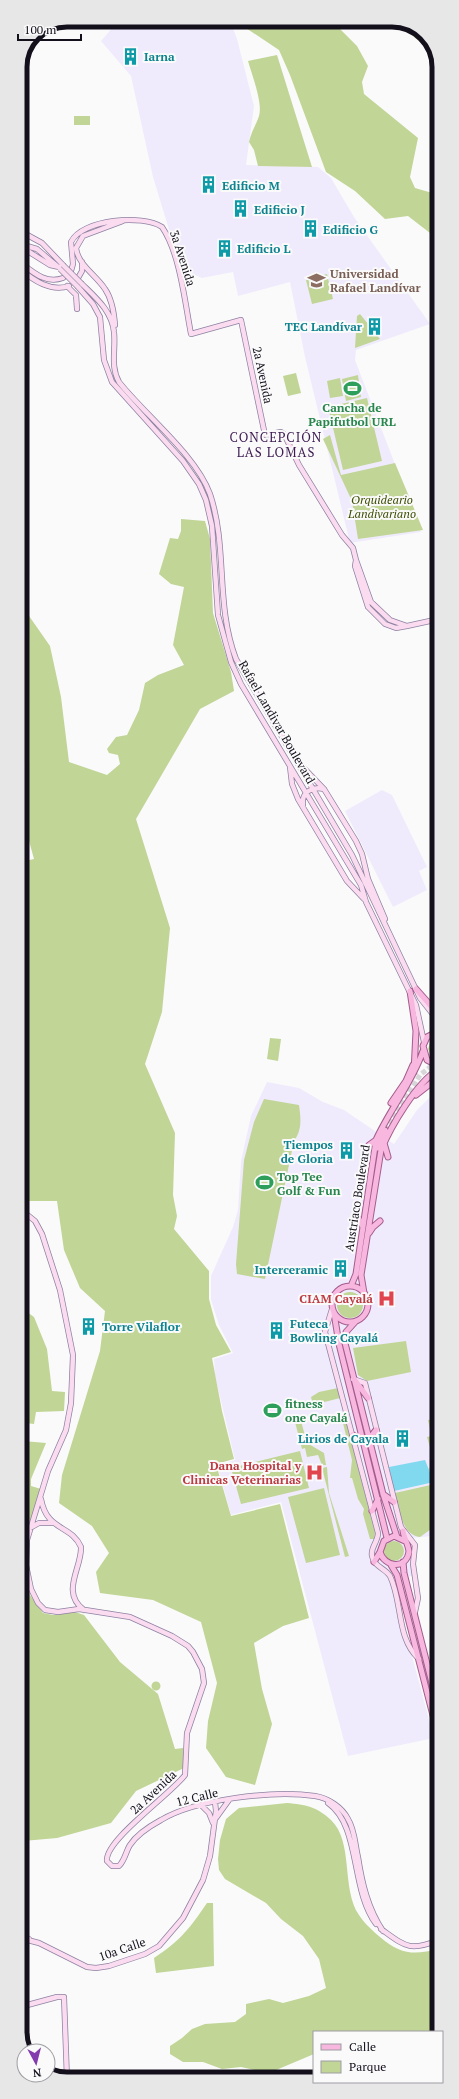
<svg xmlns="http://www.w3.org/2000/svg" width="459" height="2099" font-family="'PT Serif',serif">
<rect width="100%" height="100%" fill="#fafafa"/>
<path fill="#f0ebfc" d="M119 20H230L237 39 254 106 246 165 318 167 331 178 354 217 430 324 356 350 355 360 421 532 350 543 305 357 290 282 238 296 233 272 202 278 181 269 153 177 131 76 101 41Z
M382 790 392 795 427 867 419 871 427 890 393 907 345 811Z
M267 1082 299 1088 323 1102 344 1110 394 1144 417 1110 439 1088V1533L432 1536 412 1538 416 1547 417 1557 413 1576 391 1578 434 1738 348 1756 281 1502 231 1515 217 1465 235 1460 215 1376 214 1359 233 1353 219 1325 211 1300V1276L233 1227 238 1210 241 1161 251 1116Z"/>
<path fill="#c0d596" d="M239 20H331L357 46 368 66 362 82 364 94 418 138 410 177 415 188 439 195V233H430L408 216 385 219 355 191 326 172 290 75 279 50 240 24Z
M404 23 425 34 435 54 404 29Z
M277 55 312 167 258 166 254 150 249 142C252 130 256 125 259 116 263 103 252 75 248 61Z
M74 116H90V125H74Z
M327 274 333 299 312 304 306 280Z
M360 314 380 339 355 348 357 316Z
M296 373 301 393 288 396 283 376Z
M358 375 361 397 346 401 342 379Z
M340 378 343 396 330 398 327 381Z
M367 398 382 461 343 470 328 407Z
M330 435 341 475 395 463 423 530 358 539 352 501 323 439Z
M20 460 25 462 23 500 20 503Z
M181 519 205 521 210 539 213 613 231 672 234 691 200 709 136 819 170 928 162 1012 145 1064 175 1133 173 1195 177 1216 174 1229 209 1271V1299L216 1325 231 1352 212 1358 222 1411 234 1459 216 1464 231 1516 280 1504 309 1618 283 1626 254 1643 262 1689 272 1724 255 1785 226 1777 206 1748 208 1721 217 1683 201 1622 153 1600 100 1593 96 1572 109 1553 92 1526 59 1503 62 1475 100 1351 105 1311 80 1288 64 1250 57 1201H20V862L34 859 23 819 20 814V603L50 646 61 697 69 762 107 775 120 764 118 755 109 753 107 749 116 737 127 735 139 710 145 683 158 675 184 665 173 645 184 587 171 584 159 574 170 538 178 539 181 531Z
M439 1036V1060L432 1057 428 1049 431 1040Z
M270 1038 281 1039 278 1061 267 1059Z
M264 1099 299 1105C301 1119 302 1130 294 1141L265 1279 237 1274 236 1264 244 1160 254 1122Z
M337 1305a13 13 0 1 1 26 0a13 13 0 1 1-26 0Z
M20 1307 34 1317 47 1349 52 1391 65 1392 64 1411 36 1412 34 1424 26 1423 23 1441 46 1443 31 1479V1486L41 1489 29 1525 22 1562 30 1595 43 1613 53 1615 75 1612 84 1615 120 1662 158 1694 175 1749 183 1748 184 1768 136 1791 111 1823 57 1838 23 1841 20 1839Z
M406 1341 411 1372 367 1381 358 1375 353 1348Z
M338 1388 340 1398 313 1405 311 1397 319 1392Z
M345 1418 375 1533 374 1539H370L363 1514 364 1509 358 1499 352 1478H350L352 1460 342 1419Z
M439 1418V1432L431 1434 428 1420Z
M301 1421 307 1443 324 1453 326 1465H322L318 1455 307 1457 305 1448 302 1449 295 1422Z
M439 1434V1468L437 1482 429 1469 434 1461 427 1437Z
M300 1451 309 1488 241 1504 231 1468Z
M327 1467 329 1493 349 1556 345 1557 322 1468Z
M435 1484 439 1494V1520L433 1524 434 1527 420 1537C401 1535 400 1509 395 1493Z
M324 1488 340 1555 306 1563 288 1497Z
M384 1551a10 10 0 1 1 20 0a10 10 0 1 1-20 0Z
M439 1590V1619L432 1609Z
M151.5 1686a4.5 4.5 0 1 1 9 0a4.5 4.5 0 1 1-9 0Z
M287 1803C306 1805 316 1806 331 1820 354 1842 341 1889 359 1915 364 1923 373 1931 380 1937 401 1955 414 1955 439 1949V2032H314V2054L269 2073 241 2067 222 2069 203 2062H183L170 2054V2046L182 2038 192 2029 205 2024 235 2022 246 2014V2004L269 1999 283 2003 309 1996 326 1988 319 1959 303 1936 281 1919 266 1903 225 1879 219 1870 218 1859 220 1840 226 1819 239 1808Z
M207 1903H213L214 1966 156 1973 154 1958C180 1941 190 1928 207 1903Z"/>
<path fill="#81d9f0" d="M425 1460 434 1482 394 1491 389 1467Z"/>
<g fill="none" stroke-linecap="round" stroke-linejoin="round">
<path stroke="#d7d7d9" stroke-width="5" stroke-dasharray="5 2.5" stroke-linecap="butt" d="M385 1130 420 1075 439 1060"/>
<defs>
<path id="secondary" d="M20 231 42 243 63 265
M20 244 37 249 57 266
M21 263C34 273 46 284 63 278
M23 264 21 255 26 250 50 265 59 267
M20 269C34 281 51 292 69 286
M71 271 73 264 71 242C82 219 143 214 162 227 180 253 185 303 191 334L241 320 265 435 281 432 284 434 299 465 342 535 353 548 356 560 355 566 368 607 385 624 396 628 407 626
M78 278 82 271V262
M82 284C96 298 112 311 114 332 116 349 110 366 119 382 145 415 196 455 210 494 228 548 215 604 236 659L352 855 420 998 439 1022
M67 286 76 295 77 309
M78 287 93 304 100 317 104 360 112 382 183 461 199 484 206 500 212 526 218 615 231 662 241 684 361 885 366 902 416 1005 424 1042
M115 325C114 312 112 299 105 289 96 275 78 265 76 248L83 236 123 221
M356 560 371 602 390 620 407 626 439 619
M301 765 324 789 356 841 362 854 368 879 385 919
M290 767 292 784 298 799 347 881 364 899
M303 805C301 792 313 786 324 789
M20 1209 35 1221 42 1234 60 1290 73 1355 71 1403 66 1430 48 1471 27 1540 26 1565 31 1589 38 1603 45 1610 58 1612 79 1609 130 1617 172 1636 188 1646 193 1652 202 1669 204 1683 187 1733 185 1775C172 1793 104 1841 107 1861L112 1866H119C125 1860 126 1851 130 1845 137 1834 150 1826 161 1820 196 1799 274 1790 315 1796 328 1798 342 1807 348 1819 355 1830 355 1845 358 1857 362 1883 368 1909 383 1931
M332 1309 325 1332 378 1533C378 1542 370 1548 372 1556 374 1567 385 1568 390 1576 403 1603 396 1638 419 1659
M353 1379 365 1383 401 1527 415 1545 413 1564 418 1598 415 1612
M41 1499C47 1532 71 1524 81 1547 82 1568 60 1592 84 1610
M30 1528 39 1523H53
M328 1803C361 1826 350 1889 376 1924
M201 1805 209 1813 213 1823
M216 1818 229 1800
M381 1929C405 1946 409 1952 439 1940
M20 1934 29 1939
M20 1938 39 1943 87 1967 96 1968 109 1966 145 1954 159 1946 183 1918 203 1880 210 1856 216 1811 215 1802
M20 2007 57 1997H64L67 2079"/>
<path id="primary" d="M416 989 439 1015
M410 991 416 1031 414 1072
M439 1031 427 1037 423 1046 427 1060 439 1066
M416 1095 439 1077
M391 1103 406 1081 413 1065
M384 1143 388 1157
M369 1145 376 1140
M377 1148 385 1130
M357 1216 363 1227
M369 1233 373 1227 380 1221
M351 1286 356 1274 376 1140C390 1109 412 1083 423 1051
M332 1304a18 18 0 1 1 36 0a18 18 0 1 1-36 0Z
M364 1293 361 1275 381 1150C391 1126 416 1083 439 1069
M334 1313 339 1344 387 1538
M356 1321 346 1332 345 1343 383 1494 397 1537
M354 1379 368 1398
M353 1435 363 1441
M369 1439 376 1430
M383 1494 394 1502
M372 1511 378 1499
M403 1531C404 1538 409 1546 409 1552 406 1570 384 1567 380 1552L384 1541 394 1536 405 1541
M374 1562 380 1552
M403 1562 404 1573 439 1711
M391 1565 397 1575 439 1739"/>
</defs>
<use href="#secondary" stroke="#8d82a2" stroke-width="6"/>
<use href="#primary" stroke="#a35d8d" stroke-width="7"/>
<use href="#secondary" stroke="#fbdbef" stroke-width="4.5"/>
<use href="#primary" stroke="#f7b7df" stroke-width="5"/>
<defs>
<path id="secondary-bridge" d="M63 265 82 284
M60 269 78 287"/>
</defs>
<use href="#secondary-bridge" stroke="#8d82a2" stroke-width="6" stroke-linecap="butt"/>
<use href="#secondary-bridge" stroke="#fbdbef" stroke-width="4.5"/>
</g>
<defs>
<symbol id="building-bare" viewBox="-9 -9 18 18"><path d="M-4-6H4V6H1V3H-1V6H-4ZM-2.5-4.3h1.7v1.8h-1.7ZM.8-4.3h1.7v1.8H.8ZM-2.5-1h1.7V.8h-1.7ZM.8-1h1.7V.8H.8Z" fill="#0f9aa8" stroke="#fafafa" stroke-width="2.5" paint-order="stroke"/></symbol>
<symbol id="university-bare" viewBox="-9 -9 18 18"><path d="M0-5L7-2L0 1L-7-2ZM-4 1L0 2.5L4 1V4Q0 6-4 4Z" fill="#8d6e63" stroke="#fafafa" stroke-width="2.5" paint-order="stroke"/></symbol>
<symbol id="stadium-bare" viewBox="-9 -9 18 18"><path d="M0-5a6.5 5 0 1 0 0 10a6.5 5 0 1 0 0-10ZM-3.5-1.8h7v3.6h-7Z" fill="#2e9e5b" stroke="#fafafa" stroke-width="2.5" paint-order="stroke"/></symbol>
<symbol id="hospital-bare" viewBox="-9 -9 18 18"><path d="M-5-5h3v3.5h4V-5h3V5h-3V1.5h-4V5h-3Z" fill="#e0444e" stroke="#fafafa" stroke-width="2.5" paint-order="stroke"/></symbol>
</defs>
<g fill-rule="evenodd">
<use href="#building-bare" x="118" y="44" width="25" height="25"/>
<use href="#building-bare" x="196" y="172" width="25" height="25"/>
<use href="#building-bare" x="228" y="196" width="25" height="25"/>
<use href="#building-bare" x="298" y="216" width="25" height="25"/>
<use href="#building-bare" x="212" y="236" width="25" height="25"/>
<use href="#university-bare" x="304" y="268" width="25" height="25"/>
<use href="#building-bare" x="362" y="314" width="25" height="25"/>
<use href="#stadium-bare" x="340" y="376" width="25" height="25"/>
<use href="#building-bare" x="334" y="1138" width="25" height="25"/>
<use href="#stadium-bare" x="252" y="1170" width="25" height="25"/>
<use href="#building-bare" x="328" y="1256" width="25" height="25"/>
<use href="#hospital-bare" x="374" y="1286" width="25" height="25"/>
<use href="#building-bare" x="76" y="1314" width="25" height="25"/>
<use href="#building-bare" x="264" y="1318" width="25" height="25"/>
<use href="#stadium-bare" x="260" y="1398" width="25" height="25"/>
<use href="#building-bare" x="390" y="1426" width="25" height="25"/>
<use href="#hospital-bare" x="302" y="1460" width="25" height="25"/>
</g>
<g text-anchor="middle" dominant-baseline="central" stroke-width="4" stroke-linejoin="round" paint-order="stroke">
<g font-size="12" font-weight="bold" fill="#0d838f" stroke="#fafafa" text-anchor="start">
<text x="144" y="56">Iarna</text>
<text x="222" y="185">Edificio M</text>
<text x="254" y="209">Edificio J</text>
<text x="323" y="229">Edificio G</text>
<text x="237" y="248">Edificio L</text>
<text x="362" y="326" text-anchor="end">TEC Landívar</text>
<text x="333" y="1144" text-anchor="end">Tiempos<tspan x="333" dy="14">de Gloria</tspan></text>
<text x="328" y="1269" text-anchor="end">Interceramic</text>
<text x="290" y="1323">Futeca<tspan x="290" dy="14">Bowling Cayalá</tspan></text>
<text x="102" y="1326">Torre Vilaflor</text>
<text x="389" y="1438" text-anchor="end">Lirios de Cayala</text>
</g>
<g font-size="12" fill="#130f1b" stroke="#fafafa">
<text transform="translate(183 258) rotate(72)">3a Avenida</text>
<text transform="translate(263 375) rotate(78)">2a Avenida</text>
<text transform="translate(277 722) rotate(60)">Rafael Landivar Boulevard</text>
<text transform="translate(357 1198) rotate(-81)">Austriaco Boulevard</text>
<text transform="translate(153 1792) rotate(-43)">2a Avenida</text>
<text transform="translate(197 1797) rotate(-14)">12 Calle</text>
<text transform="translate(122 1949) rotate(-19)">10a Calle</text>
</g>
<g font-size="12" font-weight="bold" fill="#785e54" stroke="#fafafa" text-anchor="start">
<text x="330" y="273">Universidad<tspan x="330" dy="14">Rafael Landívar</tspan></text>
</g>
<g font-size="12" font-weight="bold" fill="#27864d" stroke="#fafafa" text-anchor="start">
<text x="352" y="407" text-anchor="middle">Cancha de<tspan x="352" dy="14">Papifutbol URL</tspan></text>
<text x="277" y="1176">Top Tee<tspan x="277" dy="14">Golf &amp; Fun</tspan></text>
<text x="285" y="1403">fitness<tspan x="285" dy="14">one Cayalá</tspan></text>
</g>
<g font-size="12" font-style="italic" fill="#3b4c00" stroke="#fafafa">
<text x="382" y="499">Orquideario<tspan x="382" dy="14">Landivariano</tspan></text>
</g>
<g font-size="12" font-weight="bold" fill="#be3a42" stroke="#fafafa" text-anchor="end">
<text x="373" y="1298">CIAM Cayalá</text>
<text x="301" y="1465">Dana Hospital y<tspan x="301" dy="14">Clinicas Veterinarias</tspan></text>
</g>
<g font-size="13" letter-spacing="1" fill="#3e1c53" stroke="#fafafa">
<text x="276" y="437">CONCEPCIÓN<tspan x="276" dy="15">LAS LOMAS</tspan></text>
</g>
</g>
<path d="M0 0H459V2099H0ZM67 27H392A40 40 0 0 1 432 67V2032A40 40 0 0 1 392 2072H67A40 40 0 0 1 27 2032V67A40 40 0 0 1 67 27Z" fill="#e8e7e8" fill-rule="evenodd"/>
<path fill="none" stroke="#130f1b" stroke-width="5" d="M67 27H392A40 40 0 0 1 432 67V2032A40 40 0 0 1 392 2072H67A40 40 0 0 1 27 2032V67A40 40 0 0 1 67 27Z"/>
<rect x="313" y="2031" width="130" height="52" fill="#fafafa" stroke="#9e9ca1"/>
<rect x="321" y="2044" width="20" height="6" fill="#f7b7df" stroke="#9e9ca1"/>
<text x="349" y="2051" font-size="12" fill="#130f1b">Calle</text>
<rect x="321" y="2061" width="20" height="12" fill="#c0d596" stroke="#9e9ca1"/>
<text x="349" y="2071" font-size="12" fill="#130f1b">Parque</text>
<g transform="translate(36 2063) rotate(173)"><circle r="19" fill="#fafafa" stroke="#9e9ca1"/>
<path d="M0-3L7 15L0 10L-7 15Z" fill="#833bae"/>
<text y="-6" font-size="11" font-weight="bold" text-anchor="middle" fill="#130f1b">N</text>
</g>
<path d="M18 34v6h63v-6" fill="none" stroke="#130f1b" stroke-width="2"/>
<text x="24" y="34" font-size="12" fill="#130f1b" stroke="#fafafa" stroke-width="3" paint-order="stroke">100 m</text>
</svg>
